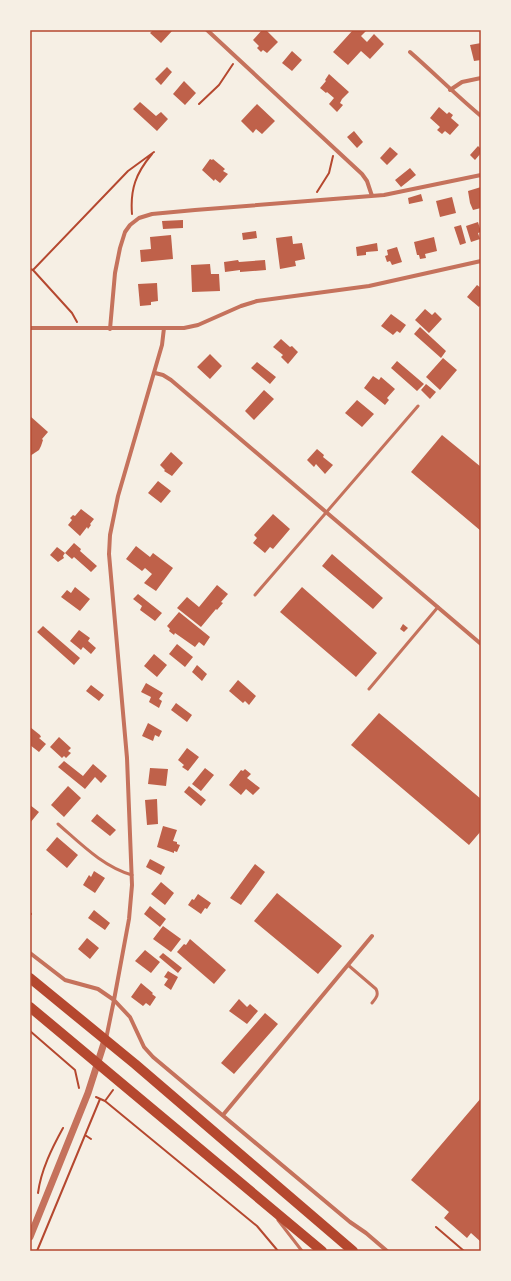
<svg xmlns="http://www.w3.org/2000/svg" width="511" height="1281" font-family="Inter,sans-serif">
<rect width="100%" height="100%" fill="#f6efe4"/>
<path fill="#bf614a" d="M153 30H170L172 31 161 43 150 33Z
M262 30H266L278 42 267 53 263 50 261 52 257 48 259 46 253 40Z
M353 30H367L361 36 367 42 374 34 384 44 370 59 361 51 348 65 333 52Z
M481 43V60L474 61 470 45Z
M292 51 302 60 292 71 282 63Z
M167 67 172 72 161 85 155 79Z
M329 74 349 92 342 99 340 103 343 105 337 112 329 104 334 98 327 92 326 93 320 88 326 81 325 80Z
M184 81 196 93 185 105 173 94Z
M140 102 156 116 161 112 168 119 157 131 133 109Z
M257 104 275 121 262 134 256 129 253 133 241 121Z
M439 107 447 114 449 112 453 115 451 118 459 125 450 135 445 131 442 134 437 130 440 127 430 118Z
M354 131 363 142 357 148 347 137Z
M478 146 481 149V153L475 160 470 155Z
M390 147 398 154 387 165 380 158Z
M210 159 212 160 213 159 225 169 223 171 228 174 220 183 215 179 214 181 202 170Z
M410 168 416 175 401 187 395 180Z
M481 187V208L473 210 470 203 468 191Z
M421 194 423 201 409 204 408 198Z
M452 197 456 213 440 217 436 201Z
M183 220V228L163 229 162 221Z
M478 222 481 232 478 233 480 239 471 242 466 226Z
M461 225 466 243 460 245 454 227Z
M256 231 257 238 243 240 242 233Z
M171 235 173 259 141 262 140 250 151 249 150 237Z
M292 236 293 244 302 243 305 259 295 261 296 266 280 269 276 238Z
M434 237 437 251 425 254 426 258 420 259 419 255H417L414 242Z
M377 243 378 251 366 252V255L357 256 356 247Z
M397 247 402 262 392 265 390 261 387 262 385 256 388 255 387 250Z
M238 260 239 262 265 260 266 270 240 272V270L225 272 224 262Z
M210 264 211 274H219L220 291 192 292 191 265Z
M157 283 158 301 151 302V305L140 306 138 284Z
M477 285 481 288V304L479 307 467 297Z
M425 309 432 315 435 312 442 319 429 333 415 320Z
M391 314 406 325 400 333 397 331 393 335 381 326Z
M420 327 446 351 441 358 414 334Z
M281 339 290 347 292 346 298 352 288 364 281 357 283 355 273 347Z
M210 354 222 366 210 379 197 367Z
M443 358 457 370 440 390 426 377Z
M397 361 424 384 417 391 391 368Z
M257 362 276 377 270 384 251 368Z
M373 376 379 380 381 377 395 389 387 398 389 400 385 405 364 388Z
M426 384 436 392 430 399 421 390Z
M264 390 274 399 254 420 245 411Z
M357 400 374 414 362 427 345 413Z
M30 416 48 432 42 439 43 440 41 446 39 450 30 456Z
M442 435 481 467V531L411 472Z
M317 449 324 455 323 457 333 465 325 474 316 464 314 467 307 460Z
M171 452 183 463 172 476 164 471 165 470 160 465Z
M158 481 171 491 161 503 148 493Z
M81 509 94 519 90 524 91 525 88 529 87 527 80 536 68 525 72 520 70 518 73 515 75 516Z
M273 514 290 529 273 549 270 547 265 553 253 543 257 538 254 535Z
M74 543 81 549 80 551 97 566 91 572 74 557 72 559 65 553Z
M136 546 150 557 153 553 173 568 156 591 144 583 152 574 145 568 142 571 126 559Z
M57 547 65 553 63 556 64 558 58 562 50 555Z
M332 554 383 598 373 609 322 566Z
M217 585 228 594 221 602 223 603 217 610 216 609 201 627 177 608 187 597 199 607Z
M75 587 90 599 80 611 61 597 67 590 71 593Z
M302 587 377 653 356 677 280 612Z
M138 594 162 613 155 621 140 610 142 606 133 599Z
M179 612 210 637 204 646 199 642 195 647 175 633 174 635 169 631 170 629 167 626Z
M403 624 408 628 404 632 400 629Z
M43 626 80 658 74 665 37 632Z
M79 630 90 638 88 641 96 648 91 654 83 647 81 650 70 641Z
M177 644 193 657 185 667 169 654Z
M154 654 167 665 157 677 144 666Z
M197 665 207 674 202 681 192 672Z
M238 680 256 696 249 705 245 701 243 703 229 691Z
M146 683 163 693 159 699 162 701 159 708 149 702 151 697 141 692Z
M91 685 104 695 99 701 86 691Z
M176 703 192 715 187 722 171 710Z
M379 713 481 799V831L469 845 351 745Z
M148 723 162 731 159 737 155 735 153 741 142 736Z
M30 727 40 735 41 737 39 738 46 744 39 752 30 745Z
M59 737 71 748 68 751 71 753 66 758 64 756 62 758 50 747Z
M187 748 199 757 188 771 182 767 184 765 178 760Z
M64 761 83 776 93 764 107 776 101 783 95 777 85 789 58 767Z
M150 768 168 769 166 786 148 784Z
M205 768 214 775 201 791 192 784Z
M245 769 251 774 247 778 260 788 253 795 246 789 241 795 229 785 241 770 243 771Z
M68 786 81 798 64 817 51 805Z
M189 786 206 800 201 806 184 792Z
M157 799 158 824 147 825 145 800Z
M30 805 39 812 30 823Z
M97 814 116 830 110 836 91 821Z
M163 826 177 830 173 841 177 842V844L180 845 177 852 174 851V853L157 847Z
M57 837 78 855 67 868 46 850Z
M150 859 165 867 161 875 146 867Z
M255 864 265 872 241 905 230 898Z
M94 871 105 878 95 893 83 885 89 875 91 877Z
M161 882 174 893 165 905 151 894Z
M277 893 342 946 318 974 254 921Z
M198 894 211 903 207 909 205 908 201 914 188 905 192 899 194 900Z
M150 906 166 919 160 927 144 914Z
M94 910 110 923 105 930 88 918Z
M163 926 181 939 171 952 153 939Z
M87 938 99 948 90 959 78 949Z
M190 939 226 970 214 984 177 952 184 944 186 945Z
M145 950 160 962 151 973 135 961Z
M163 953 182 968 178 973 159 957Z
M168 971 178 977 171 990 164 985 168 979 164 977Z
M141 983 153 993 152 994 156 997 150 1006 146 1003 143 1006 131 997Z
M239 999 247 1007 250 1004 258 1011 247 1024 229 1011Z
M265 1013 278 1024 234 1074 221 1063Z
M481 1098V1242L471 1233 467 1238 444 1218 449 1212 411 1180Z"/>
<g fill="none" stroke-linecap="round" stroke-linejoin="round">
<path stroke="#b5482f" stroke-width="2" d="M199 104 219 85 233 64
M317 192 329 173 333 156
M132 214C130 189 136 173 152 154
M30 269 33 270 128 171 154 152
M33 270 72 313 77 322
M30 913 31 914
M30 1031 75 1070 79 1088
M96 1097 105 1101 257 1226 278 1251
M105 1101 113 1090
M85 1135 91 1139
M38 1193C41 1170 52 1148 63 1128
M436 1227 464 1251
M37 1251 100 1099"/>
<path stroke="#c5725c" stroke-width="3" d="M255 595 418 406
M369 689 438 607
M58 824C80 843 103 867 132 875
M348 965 376 989C379 995 376 998 372 1003
M278 1220 302 1251"/>
<path stroke="#c5725c" stroke-width="4" d="M207 30 362 174 367 181 372 196
M410 52C434 73 457 96 481 116
M450 90 462 82 481 78
M30 328H184L198 325 241 306 257 301 369 286 481 261
M110 329 115 273 120 248 125 232 130 225 139 218 152 214 195 210 384 195 481 175
M155 373 163 375 171 380 481 644
M30 953 65 980 98 989 114 1000 130 1017 144 1047 153 1057 350 1222 366 1233 387 1251
M106 1039 114 1000 129 919 132 885 127 758 109 554 110 535 118 496 162 345 164 328
M223 1115 372 936"/>
<path stroke="#c5725c" stroke-width="7" d="M30 1237 88 1093 105 1040"/>
<path stroke="#b5482f" stroke-width="10" d="M30 978 135 1064 353 1251
M30 1007 322 1251"/>
</g>
<rect width="511" height="1281" fill="none" stroke="#f6efe4" stroke-width="62"/>
<rect x="31" y="31" width="449" height="1219" fill="none" stroke="#b5482f" stroke-width="1.5"/>
</svg>
